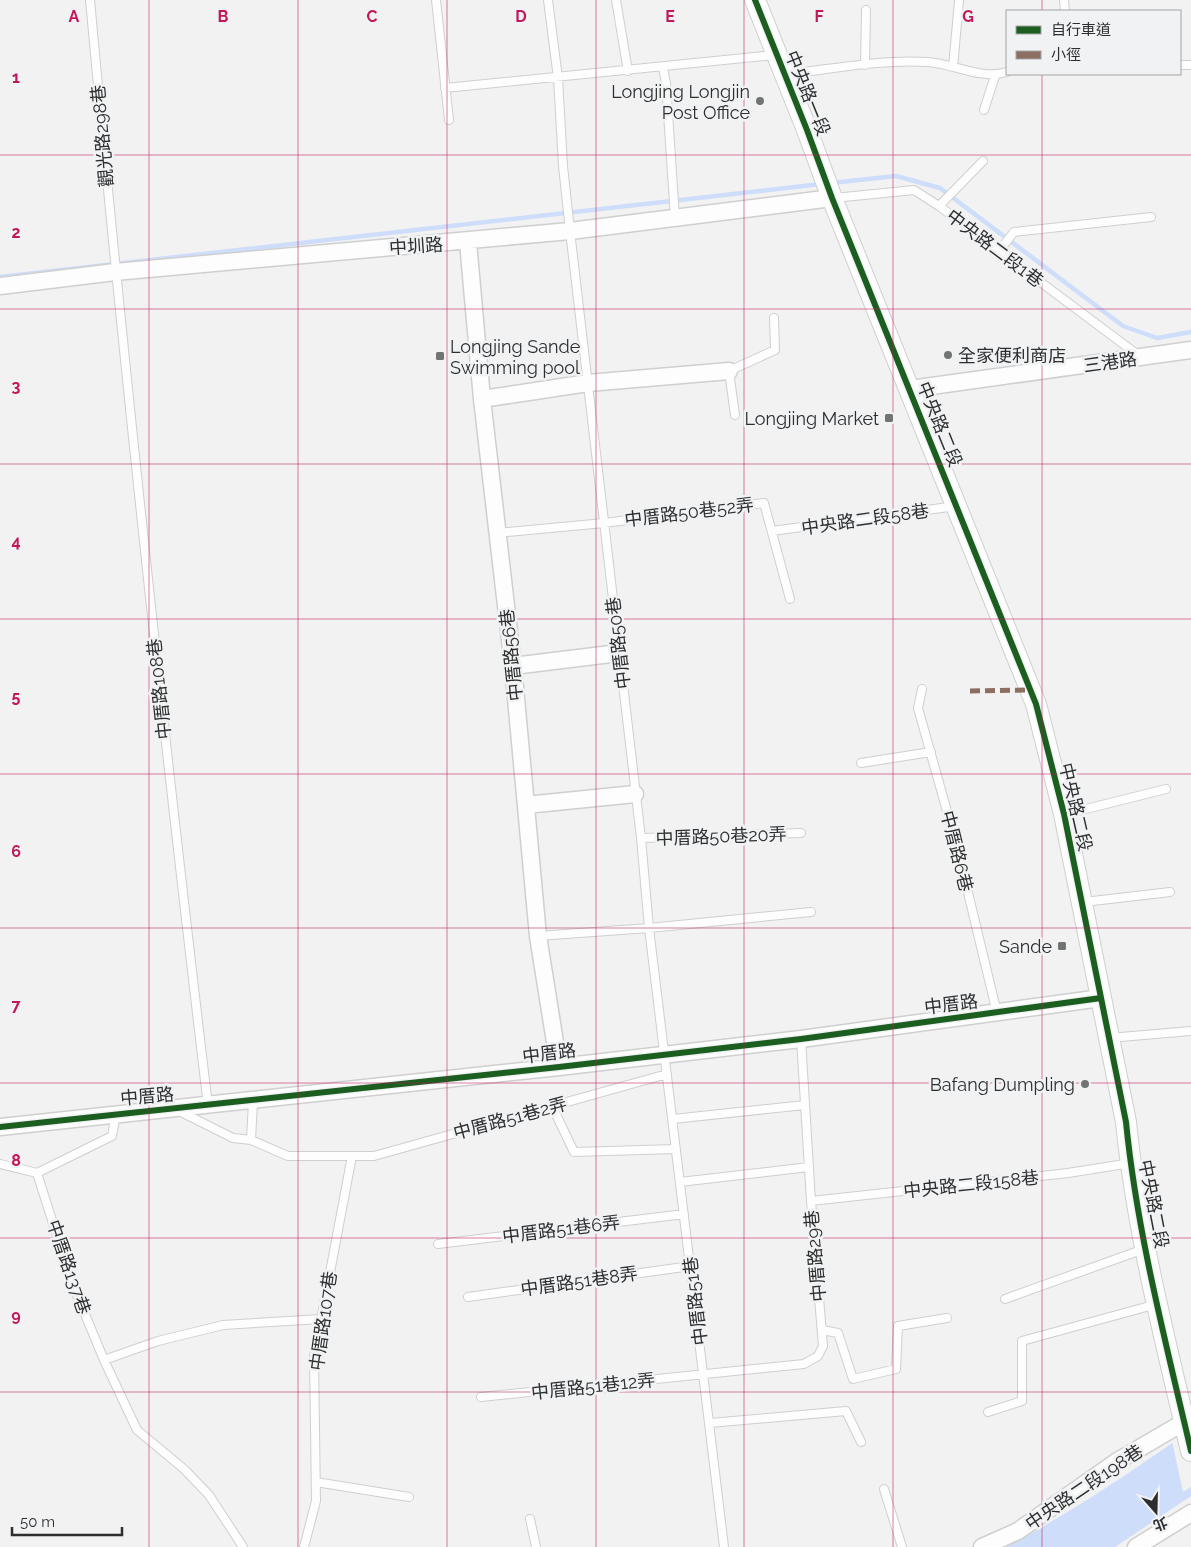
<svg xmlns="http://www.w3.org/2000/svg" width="1191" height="1547" font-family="Raleway,'Noto Sans TC',sans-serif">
<rect width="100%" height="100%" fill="#f2f2f3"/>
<path fill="#ceddfa" d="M1191 1430V1496L1115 1547H1006C1070 1513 1131 1472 1191 1430Z"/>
<path fill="#f2f2f3" d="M1191 1428V1487L1183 1492 1172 1441Z"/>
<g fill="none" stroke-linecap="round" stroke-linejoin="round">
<path stroke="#ceddfa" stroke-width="4.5" d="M831 183 896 176 940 188 1123 326 1157 338 1191 332
M0 277 821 184"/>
<defs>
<path id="service" d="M90 0C124 369 164 738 208 1106
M436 0 449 120
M548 0 558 78 563 166 570 231 641 838 649 928 724 1547
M616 0 628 71
M1064 0 1065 11
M865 65 866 10
M1180 65H1191
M953 67 959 1
M663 68 666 83 675 218
M787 74C832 69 883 59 928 62 955 64 981 80 1007 72
M445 88 775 55
M984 110 995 76
M834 198 914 190 939 206 1138 355
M939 206 983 161
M999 251 1014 232 1151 217
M735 415 729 371 775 350 774 318
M772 531 956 506
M497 533 604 523 764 503 790 599
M922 689 918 708 957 847 997 1013
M861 763 931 752
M1066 814 1166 789
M641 838 801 833
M1084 902 1170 892
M538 936 649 928 811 912
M1109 1038 1191 1031
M552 1106 574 1152 676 1149
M179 1111 233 1138 251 1140 288 1156H374L667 1074
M673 1119 805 1105
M251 1140 253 1101
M0 1164 37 1173 112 1136 116 1114
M37 1173 72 1283 104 1360 137 1430 184 1469 209 1495 243 1547
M680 1182 809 1167
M811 1201 1068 1173 1131 1163
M438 1244 684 1214
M468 1297 691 1266
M1005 1299 1144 1249
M822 1330 838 1333 853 1379 896 1369 898 1326 947 1318
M104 1360 158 1341 223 1325 321 1319
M481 1397 804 1364 818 1356 823 1346 811 1201 801 1039
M988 1412 1022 1401V1341L1157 1304
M710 1423 846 1411 861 1442
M316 1482 409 1497
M884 1489 902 1547
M530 1519 536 1547
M304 1547 316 1501 314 1357 352 1156"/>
<path id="minor" d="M468 242 482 399 513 666 538 936 559 1067
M0 286 115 272 570 231 832 198
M910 389 1191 350
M482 399 588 383 729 371
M513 666 619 653
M526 805 635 794
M0 1127 559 1067 801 1039 1101 998
M982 1547 1018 1531 1116 1462 1191 1418
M1136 1547 1191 1513"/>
<path id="tertiary" d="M755 0 807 130 832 198 1036 704 1064 814 1126 1122C1137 1233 1166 1343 1191 1451"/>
</defs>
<use href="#service" stroke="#cfcfcf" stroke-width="10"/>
<use href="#minor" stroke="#cfcfcf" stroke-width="19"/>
<use href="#tertiary" stroke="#cfcfcf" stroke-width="22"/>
<use href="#service" stroke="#fdfdfd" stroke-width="8"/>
<use href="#minor" stroke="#fdfdfd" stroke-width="16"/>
<use href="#tertiary" stroke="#fdfdfd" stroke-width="20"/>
<path stroke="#8d6e63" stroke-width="5" stroke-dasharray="10 5" stroke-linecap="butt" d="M970 691 1031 690"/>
<defs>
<path id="cycleway" d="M755 0 807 130 832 198 1036 704 1064 814 1126 1122C1137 1233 1166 1343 1191 1451
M0 1127 559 1067 801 1039 1101 998"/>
</defs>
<use href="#cycleway" stroke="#f1f2f4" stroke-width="9"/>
<use href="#cycleway" stroke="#1b5e20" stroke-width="6"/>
</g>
<path fill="none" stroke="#c2185b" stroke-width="1" stroke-opacity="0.55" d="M149 0V1547M298 0V1547M447 0V1547M596 0V1547M744 0V1547M893 0V1547M1042 0V11M1042 74V1547M0 155H1191M0 309H1191M0 464H1191M0 619H1191M0 774H1191M0 928H1191M0 1083H1191M0 1238H1191M0 1392H1191"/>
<g fill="#727373" stroke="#f1f2f4" stroke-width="2">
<circle cx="760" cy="101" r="5"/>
<circle cx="948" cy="355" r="5"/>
<rect x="435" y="351" width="10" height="10" rx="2.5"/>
<rect x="884" y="413" width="10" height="10" rx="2.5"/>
<rect x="1057" y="941" width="10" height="10" rx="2.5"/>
<circle cx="1085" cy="1084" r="5"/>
</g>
<g text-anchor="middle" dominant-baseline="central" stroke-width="5" stroke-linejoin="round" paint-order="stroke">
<g font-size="18" fill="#2d2e2e" stroke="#f1f2f4" text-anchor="end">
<text x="750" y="91">Longjing Longjin<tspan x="750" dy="21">Post Office</tspan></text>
<text x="450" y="346" text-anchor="start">Longjing Sande<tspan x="450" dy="21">Swimming pool</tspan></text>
<text x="958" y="355" text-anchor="start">全家便利商店</text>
<text x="879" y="418">Longjing Market</text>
<text x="1052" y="946">Sande</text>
<text x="1075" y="1084">Bafang Dumpling</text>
</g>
<g font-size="18" fill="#2d2e2e" stroke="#f1f2f4">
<text transform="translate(808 93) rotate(68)">中央路一段</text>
<text transform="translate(102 136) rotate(-95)">觀光路298巷</text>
<text transform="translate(416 246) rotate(-4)">中圳路</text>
<text transform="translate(995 248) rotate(37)">中央路二段1巷</text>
<text transform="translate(1110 362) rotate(-8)">三港路</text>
<text transform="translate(940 424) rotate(68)">中央路二段</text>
<text transform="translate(689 512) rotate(-7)">中厝路50巷52弄</text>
<text transform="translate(865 519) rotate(-8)">中央路二段58巷</text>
<text transform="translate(618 643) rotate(-97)">中厝路50巷</text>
<text transform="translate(511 655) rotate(-96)">中厝路56巷</text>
<text transform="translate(159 689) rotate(-96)">中厝路108巷</text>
<text transform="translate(1076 807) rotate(77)">中央路二段</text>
<text transform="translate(721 836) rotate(-2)">中厝路50巷20弄</text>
<text transform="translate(957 851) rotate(76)">中厝路6巷</text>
<text transform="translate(951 1004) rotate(-7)">中厝路</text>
<text transform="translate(549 1053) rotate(-7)">中厝路</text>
<text transform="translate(147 1096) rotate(-5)">中厝路</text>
<text transform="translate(510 1118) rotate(-15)">中厝路51巷2弄</text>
<text transform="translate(971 1184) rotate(-6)">中央路二段158巷</text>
<text transform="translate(1154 1204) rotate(79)">中央路二段</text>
<text transform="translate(561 1229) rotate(-7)">中厝路51巷6弄</text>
<text transform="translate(815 1256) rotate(-95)">中厝路29巷</text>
<text transform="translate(69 1267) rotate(71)">中厝路137巷</text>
<text transform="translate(579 1281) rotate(-8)">中厝路51巷8弄</text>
<text transform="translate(695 1301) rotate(-97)">中厝路51巷</text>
<text transform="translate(323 1321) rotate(-82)">中厝路107巷</text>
<text transform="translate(593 1386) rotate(-6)">中厝路51巷12弄</text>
<text transform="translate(1084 1487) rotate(-34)">中央路二段198巷</text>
</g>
</g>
<g font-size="16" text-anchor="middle" font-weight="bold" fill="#c2185b" stroke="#f1f2f4" stroke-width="5" stroke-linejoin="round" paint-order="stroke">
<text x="74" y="22">A</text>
<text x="223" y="22">B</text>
<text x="372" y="22">C</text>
<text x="521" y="22">D</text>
<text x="670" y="22">E</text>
<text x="819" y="22">F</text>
<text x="968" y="22">G</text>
<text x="16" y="83">1</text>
<text x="16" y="238">2</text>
<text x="16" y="392">3</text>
<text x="16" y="547">4</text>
<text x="16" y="702">5</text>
<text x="16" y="857">6</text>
<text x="16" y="1011">7</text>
<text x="16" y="1166">8</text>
<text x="16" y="1321">9</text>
</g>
<rect x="1006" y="10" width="175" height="65" fill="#f1f2f4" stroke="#a3a4a5"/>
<rect x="1016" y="26" width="25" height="8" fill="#1b5e20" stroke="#a3a4a5"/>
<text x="1051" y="35" font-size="15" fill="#2d2e2e">自行車道</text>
<rect x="1016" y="51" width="25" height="8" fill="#8d6e63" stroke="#a3a4a5"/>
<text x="1051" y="60" font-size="15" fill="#2d2e2e">小徑</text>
<g transform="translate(1156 1512) rotate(160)" stroke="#f1f2f4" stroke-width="4" paint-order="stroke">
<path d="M0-4L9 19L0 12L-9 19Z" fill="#2d2e2e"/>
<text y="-8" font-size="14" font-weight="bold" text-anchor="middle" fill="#2d2e2e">北</text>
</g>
<path d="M12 1527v8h110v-8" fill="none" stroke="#2d2e2e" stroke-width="2.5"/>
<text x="20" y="1527" font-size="15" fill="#2d2e2e" stroke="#f1f2f4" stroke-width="4" paint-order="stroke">50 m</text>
</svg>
